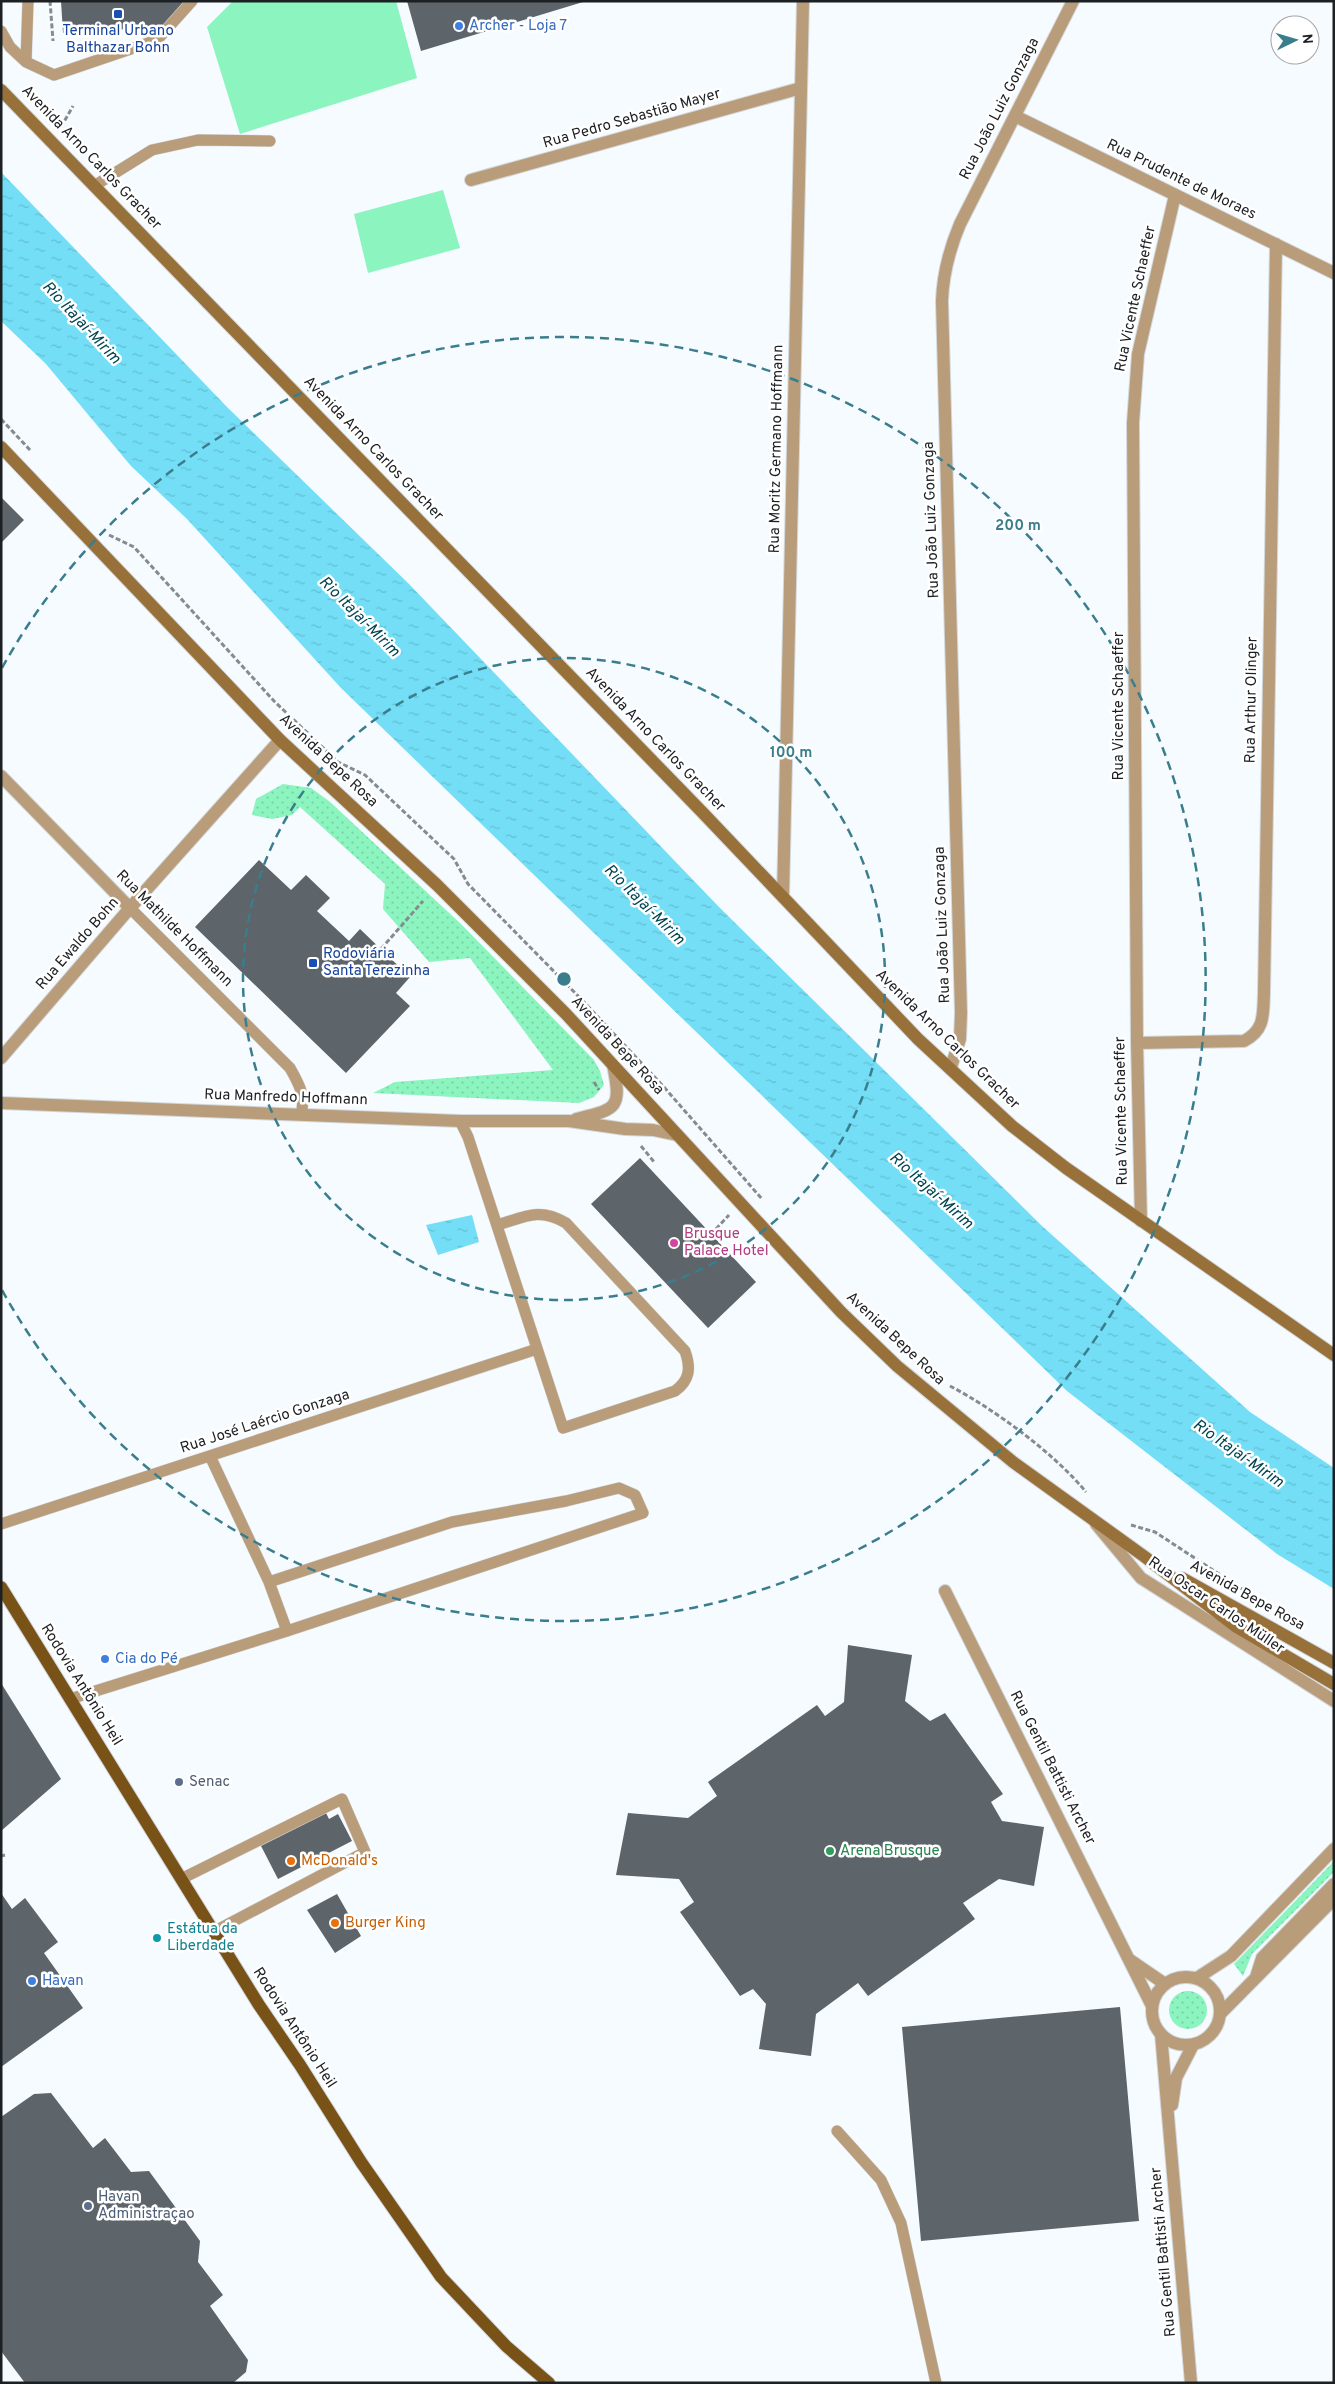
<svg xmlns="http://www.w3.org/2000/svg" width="1335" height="2384" font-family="Overpass,sans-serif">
<defs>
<pattern id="grass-dots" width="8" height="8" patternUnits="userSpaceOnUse" patternTransform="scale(1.25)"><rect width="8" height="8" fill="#8bf4bf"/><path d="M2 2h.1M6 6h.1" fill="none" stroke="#78d1a4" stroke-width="1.8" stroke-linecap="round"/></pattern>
<pattern id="water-ripples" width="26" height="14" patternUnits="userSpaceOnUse" patternTransform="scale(1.25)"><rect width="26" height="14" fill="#73def6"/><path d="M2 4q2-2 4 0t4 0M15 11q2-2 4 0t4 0" fill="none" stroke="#63bed3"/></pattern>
</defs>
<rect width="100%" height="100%" fill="#f6fbff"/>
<path fill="url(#grass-dots)" d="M283 784 311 788 329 801 461 924 594 1060 600 1071 604 1085 594 1097 579 1103 373 1093 395 1082 553 1070 470 958 429 962 383 909 385 884 300 807 292 815 272 819 252 815 256 799Z
M1334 1861V1872L1252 1954 1243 1976 1234 1964Z
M1169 2010a19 19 0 1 1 38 0a19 19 0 1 1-38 0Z"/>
<path fill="#8bf4bf" d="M233 1H396L417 78 240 134 207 27Z
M443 190 460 248 368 273 354 214Z"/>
<path fill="url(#water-ripples)" d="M1 172 227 407 409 584 718 906 1042 1226 1250 1412 1334 1468V1589L1277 1554 1067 1391 341 688 187 519 131 466 46 364 1 321Z
M472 1215 479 1242 438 1255 426 1225Z"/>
<path fill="#5d646a" d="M61 1H185L163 27 63 33Z
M407 1H583V2L421 51Z
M1 497 24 520 1 543Z
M259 860 291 890 306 875 330 898 317 911 349 941 360 929 410 977 396 993 410 1006 346 1073 195 927Z
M640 1158 756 1282 708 1328 591 1204Z
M848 1645 912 1655 905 1701 930 1721 945 1713 1003 1794 991 1802 1002 1821 1044 1827 1034 1886 999 1879 963 1903 975 1919 868 1996 858 1983 816 2014 811 2056 759 2049 766 2004 753 1989 740 1996 680 1912 694 1902 679 1879 616 1875 628 1813 688 1818 717 1796 708 1782 817 1705 825 1716 844 1702Z
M1 1683 61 1779 1 1831Z
M325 1811 329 1819 338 1814 352 1841 278 1879 260 1844Z
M1 1893 12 1909 25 1898 58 1942 44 1953 83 2008 1 2067Z
M337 1894 361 1936 335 1953 307 1910Z
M1120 2007 1139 2221 921 2241 902 2027Z
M51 2093 93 2148 105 2138 131 2172 149 2171 200 2241 198 2262 223 2295 210 2306 248 2360 246 2372 233 2383H25L1 2351V2117L34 2094Z"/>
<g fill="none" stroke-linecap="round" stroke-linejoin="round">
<defs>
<path id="service" d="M28 1 26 62 54 75 157 40 192 1
M1 31 10 47 26 62
M94 186 152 150 198 140 270 141
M130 908 290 1068C299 1084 306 1096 301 1114
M460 1121 468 1137 563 1428 675 1391C690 1380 691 1368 685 1351L566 1223C539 1207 525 1217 497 1225
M210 1456 269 1582 287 1631
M1 1524 537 1349
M70 1699 287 1631 643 1513 635 1495 619 1488 566 1501 452 1522 269 1582
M181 1879 342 1799 365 1852 213 1932
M837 2131 881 2180 901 2223 936 2383"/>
<path id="minor" d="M1015 116 1334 273
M471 180 801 88
M1137 1043 1244 1041C1265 1030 1263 1015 1264 993L1276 244
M951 1067 960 1039 961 1013 942 301C943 273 949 250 960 224L1073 1
M1141 1221 1137 1043 1133 423 1138 354 1175 195
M945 1591 1152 2006
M1130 1960 1165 1984"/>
<path id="tertiary" d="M1 776 130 908
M783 897 803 1
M1 1058 130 908 280 740
M1 1103 460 1121H569L625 1129 653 1130 677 1135
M576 1119C617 1109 622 1109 613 1065
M1096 1524 1141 1578 1334 1701
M1152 2011a34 34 0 1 1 68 0a34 34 0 1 1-68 0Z
M1256 1977 1262 1958 1334 1884
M1197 1978 1231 1956 1334 1849
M1221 2013 1334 1899
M1161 2034 1191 2383
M1172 2105 1176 2078 1193 2045"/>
<path id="secondary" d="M1 90 703 813 918 1039 1012 1126 1066 1168 1334 1355
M1 447 280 740 437 885 566 1014 841 1312 897 1366 1013 1462 1145 1557 1235 1626 1334 1684
M1182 1578 1334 1663"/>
<path id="primary" d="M1 1587 259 2005 300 2065 361 2162 441 2277 506 2346 549 2383"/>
</defs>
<use href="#service" stroke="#d3d8dc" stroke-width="12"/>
<use href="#minor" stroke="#d3d8dc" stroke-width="14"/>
<use href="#tertiary" stroke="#d3d8dc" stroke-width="14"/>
<use href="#secondary" stroke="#d3d8dc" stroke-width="14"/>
<use href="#primary" stroke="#d3d8dc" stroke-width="14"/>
<path stroke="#878b8e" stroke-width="3" stroke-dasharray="5 2.5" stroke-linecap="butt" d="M50 1 53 41
M61 127 73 106
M1 419 30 450
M109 535 134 547 274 701 338 762 365 775 454 859 468 884 583 1001 663 1086 762 1199
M381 949 423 901
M594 1082 599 1090
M641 1146 655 1163
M716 1229 729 1215
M950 1386C994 1409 1054 1453 1086 1492
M1131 1525 1155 1532 1248 1593
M1 1856 5 1855"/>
<use href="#service" stroke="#b99d7a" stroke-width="11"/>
<use href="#minor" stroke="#b99d7a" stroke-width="12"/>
<use href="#tertiary" stroke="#b99d7a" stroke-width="12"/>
<use href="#secondary" stroke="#987039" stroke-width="12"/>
<use href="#primary" stroke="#795218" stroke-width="12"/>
</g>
<g fill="none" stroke="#3a7e8d" stroke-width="2.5" stroke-dasharray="9 6">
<circle cx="564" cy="979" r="321"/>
<path d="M2 668A642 642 0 1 1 2 1290"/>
</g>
<g fill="#1a4fb4" stroke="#fff" stroke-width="2">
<rect x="113" y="9" width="10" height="10" rx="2.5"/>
<rect x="308" y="958" width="10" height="10" rx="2.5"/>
</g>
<g fill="#3f7fe0" stroke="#fff" stroke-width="2">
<circle cx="459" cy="26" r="5"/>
<circle cx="105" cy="1659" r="5"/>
<circle cx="32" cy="1981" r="5"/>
</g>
<circle fill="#d1479c" stroke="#fff" stroke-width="2" cx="674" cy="1243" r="5"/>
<g fill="#5c6f8a" stroke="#fff" stroke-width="2">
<circle cx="179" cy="1782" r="5"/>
<circle cx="88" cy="2206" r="5"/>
</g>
<circle fill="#2e9e5b" stroke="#fff" stroke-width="2" cx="830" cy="1851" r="5"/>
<g fill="#e8710a" stroke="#fff" stroke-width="2">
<circle cx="291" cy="1861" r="5"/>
<circle cx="335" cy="1923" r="5"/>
</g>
<circle fill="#0f9aa8" stroke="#fff" stroke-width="2" cx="157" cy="1938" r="5"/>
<g text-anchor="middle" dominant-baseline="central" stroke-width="5" stroke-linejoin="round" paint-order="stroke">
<g font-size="15" fill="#366cbe" stroke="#fff" text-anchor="start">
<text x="469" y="26">Archer - Loja 7</text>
<text x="115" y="1659">Cia do Pé</text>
<text x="42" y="1981">Havan</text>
</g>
<g font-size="15" fill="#164399" stroke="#fff">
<text x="118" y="31">Terminal Urbano<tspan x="118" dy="17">Balthazar Bohn</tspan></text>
<text x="323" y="954" text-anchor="start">Rodoviária<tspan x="323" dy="17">Santa Terezinha</tspan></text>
</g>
<g font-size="15" fill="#1d2023" stroke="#fff">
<text transform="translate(1000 109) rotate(-63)">Rua João Luiz Gonzaga</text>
<text transform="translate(632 119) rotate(-16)">Rua Pedro Sebastião Mayer</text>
<text transform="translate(91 158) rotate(46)">Avenida Arno Carlos Gracher</text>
<text transform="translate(1181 180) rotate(26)">Rua Prudente de Moraes</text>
<text transform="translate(1136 299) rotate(-78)">Rua Vicente Schaeffer</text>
<text transform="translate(373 449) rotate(46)">Avenida Arno Carlos Gracher</text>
<text transform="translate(777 449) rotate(-89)">Rua Moritz Germano Hoffmann</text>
<text transform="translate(932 520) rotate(-92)">Rua João Luiz Gonzaga</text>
<text transform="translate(1252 700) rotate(-89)">Rua Arthur Olinger</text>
<text transform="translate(1119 706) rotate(-90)">Rua Vicente Schaeffer</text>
<text transform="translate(655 740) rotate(46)">Avenida Arno Carlos Gracher</text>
<text transform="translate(328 761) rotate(43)">Avenida Bepe Rosa</text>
<text transform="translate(943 925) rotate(-92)">Rua João Luiz Gonzaga</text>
<text transform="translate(174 929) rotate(45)">Rua Mathilde Hoffmann</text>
<text transform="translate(78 944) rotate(-49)">Rua Ewaldo Bohn</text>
<text transform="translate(947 1040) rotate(44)">Avenida Arno Carlos Gracher</text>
<text transform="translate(617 1046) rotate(47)">Avenida Bepe Rosa</text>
<text transform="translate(286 1098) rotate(2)">Rua Manfredo Hoffmann</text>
<text transform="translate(1122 1111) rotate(-91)">Rua Vicente Schaeffer</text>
<text transform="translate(895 1339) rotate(43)">Avenida Bepe Rosa</text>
<text transform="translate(265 1422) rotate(-18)">Rua José Laércio Gonzaga</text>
<text transform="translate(1247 1596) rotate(29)">Avenida Bepe Rosa</text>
<text transform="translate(1216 1606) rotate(34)">Rua Oscar Carlos Müller</text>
<text transform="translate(81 1685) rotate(58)">Rodovia Antônio Heil</text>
<text transform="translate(1052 1768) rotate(63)">Rua Gentil Battisti Archer</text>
<text transform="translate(294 2028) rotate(57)">Rodovia Antônio Heil</text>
<text transform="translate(1164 2252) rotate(-95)">Rua Gentil Battisti Archer</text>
</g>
<g font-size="15" fill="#b23c85" stroke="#fff" text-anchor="start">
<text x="684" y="1234">Brusque<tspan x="684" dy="17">Palace Hotel</tspan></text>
</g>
<g font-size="15" fill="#4e5e75" stroke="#fff" text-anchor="start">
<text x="189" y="1782">Senac</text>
<text x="98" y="2197">Havan<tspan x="98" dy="17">Administraçao</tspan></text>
</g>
<g font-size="15" fill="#27864d" stroke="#fff" text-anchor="start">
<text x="840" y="1851">Arena Brusque</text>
</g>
<g font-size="15" fill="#c56008" stroke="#fff" text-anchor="start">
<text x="301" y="1861">McDonald's</text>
<text x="345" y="1923">Burger King</text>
</g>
<g font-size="15" fill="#0d838f" stroke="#fff" text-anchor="start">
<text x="167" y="1929">Estátua da<tspan x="167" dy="17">Liberdade</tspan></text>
</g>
<g font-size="16" font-style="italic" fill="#004551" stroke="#fff">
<text transform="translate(81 323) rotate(47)">Rio Itajaí-Mirim</text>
<text transform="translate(359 617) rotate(45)">Rio Itajaí-Mirim</text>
<text transform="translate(644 905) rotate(45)">Rio Itajaí-Mirim</text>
<text transform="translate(931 1191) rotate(42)">Rio Itajaí-Mirim</text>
<text transform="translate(1238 1454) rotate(35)">Rio Itajaí-Mirim</text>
</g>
</g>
<circle cx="564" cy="979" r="8" fill="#3a7e8d" stroke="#fff" stroke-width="2.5"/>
<g font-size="15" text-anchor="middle" font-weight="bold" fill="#3a7e8d" stroke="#fff" stroke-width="5" stroke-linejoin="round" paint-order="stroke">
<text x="1018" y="530">200 m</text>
<text x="791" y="757">100 m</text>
</g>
<rect width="1335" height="2384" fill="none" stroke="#1d2023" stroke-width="5"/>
<g transform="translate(1295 40) rotate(85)"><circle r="24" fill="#ffffff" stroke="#a5a6a7"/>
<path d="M0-4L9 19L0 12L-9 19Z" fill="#3a7e8d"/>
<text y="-8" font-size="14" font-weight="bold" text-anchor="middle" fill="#1d2023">N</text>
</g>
</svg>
